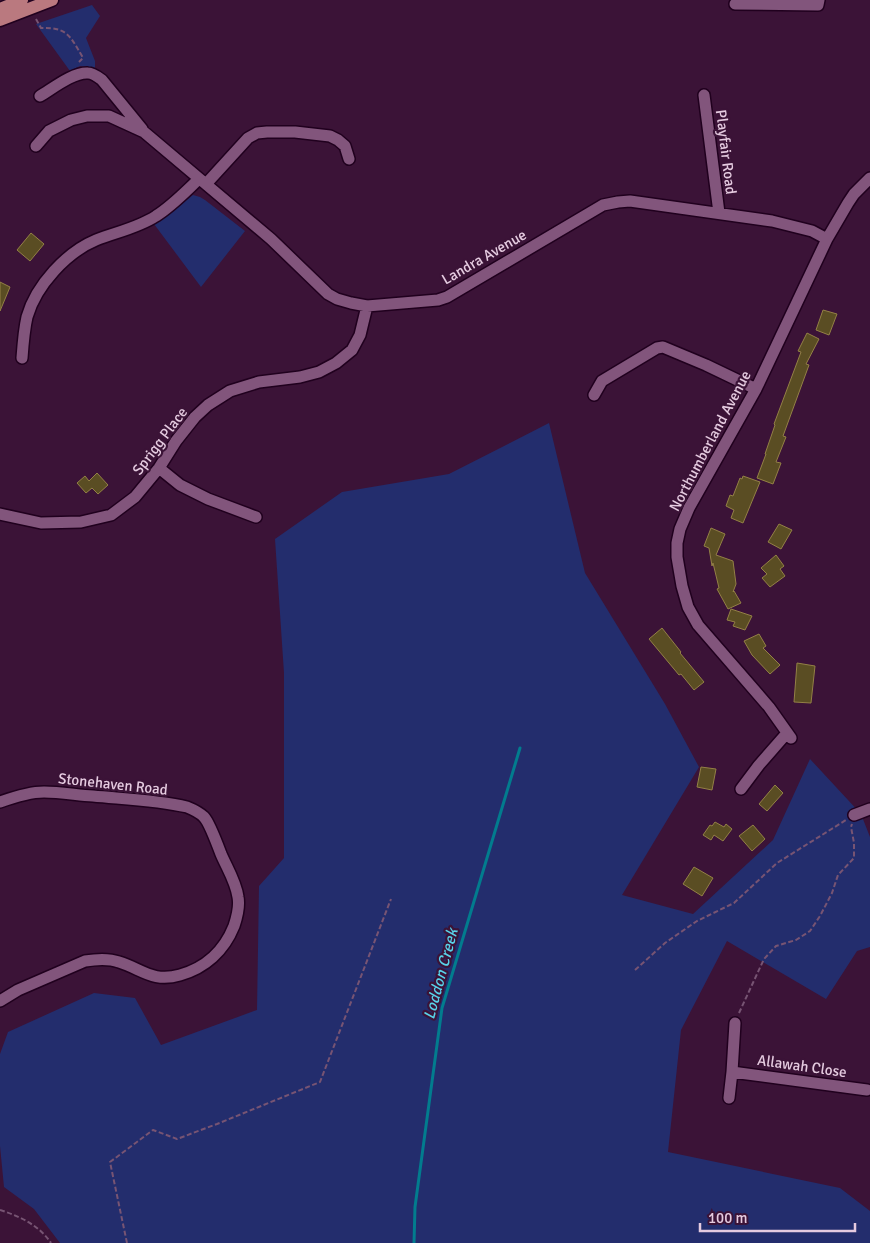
<svg xmlns="http://www.w3.org/2000/svg" width="870" height="1243" font-family="Signika,sans-serif">
<rect width="100%" height="100%" fill="#3b1337"/>
<path fill="#232d6d" d="M92 5 100 16 86 38 95 61V68L80 66 70 71 36 24Z
M193 195 200 197 205 200 245 231 201 287 154 224 168 215Z
M549 423 585 573 665 704 699 767 622 895 693 914 773 840 810 759 861 814 870 837V947L857 951 826 999 727 941 681 1030 668 1152 840 1188 870 1211V1243H60L34 1209 4 1187 0 1146V1054L8 1032 94 993 135 998 161 1045 257 1010 259 886 284 858V673L275 539 342 492 449 474Z"/>
<g fill="none" stroke-linecap="round" stroke-linejoin="round">
<path stroke="#027c8e" stroke-width="3" d="M414 1243 415 1207 442 1008 520 748"/>
</g>
<path fill="#5a4d23" stroke="#938046" d="M31 233 44 244 30 261 17 250Z
M0 282 10 287 0 311Z
M823 310 837 314 829 335 816 330Z
M807 333 819 339 806 364 809 365 783 436 786 437 776 462 781 463 773 484 757 478 766 454H765L775 425 774 424 801 352 798 351Z
M97 473 108 485 98 494 92 488 86 493 77 483 85 476 89 481Z
M743 476 760 482 743 523 731 518 734 510 726 506 730 495 733 496 740 478 742 479Z
M779 524 792 530 781 549 768 542Z
M711 528 725 534 716 555 733 561 736 584 733 592 734 591 741 603 728 609 717 589 719 588 713 563 712 566 709 548 704 546Z
M776 555 784 566 780 569 785 576 770 587 762 578 767 574 761 568Z
M731 609 752 616 745 630 733 626 735 622 727 620Z
M662 628 681 652 680 653 704 682 694 690 681 674 679 675 649 639Z
M759 634 766 646 763 648 780 665 770 674 752 655 744 641Z
M797 663 815 666 811 703 794 702Z
M701 767 716 769 712 790 697 787Z
M775 785 783 793 767 811 759 804Z
M715 822 724 827 726 824 732 829 723 841 714 835 711 840 703 835 710 825 712 826Z
M753 825 765 839 752 851 739 836Z
M694 867 713 878 702 896 683 884Z"/>
<g fill="none" stroke-linecap="round" stroke-linejoin="round">
<defs>
<path id="minor" d="M735 4 818 5 819 0
M704 95 719 213
M40 96C52 89 73 72 88 73 93 73 98 77 102 80L142 129
M36 146 49 131 71 120 87 116H109L144 132 271 239 328 294 337 299 351 303 367 306 438 300 447 297 603 205 618 202 630 201 772 221 812 231 827 239
M206 184 248 138 257 133 267 132H295L330 136 338 140 345 146 349 159
M22 358C23 344 24 330 27 317 36 285 67 252 96 240 116 232 138 228 156 216 172 206 185 192 199 179
M594 395 602 381 657 348 663 347 706 365 756 389
M159 468 180 485 208 499 256 517
M0 514 41 523 81 522 111 515 135 497 159 468 176 441 195 417 208 405 230 391 259 382 300 377 319 372 336 363 352 350 360 335 367 306
M791 738 769 707 698 625 688 607 682 586 677 557V543L680 529 689 508 756 389 827 239 848 203 854 194 870 178
M741 789 759 765 787 733
M0 802C14 797 29 792 44 792 60 792 77 795 93 796 125 799 157 800 187 807 192 809 200 813 204 817 209 822 218 846 221 854 227 868 236 882 238 897 240 907 237 917 234 926 224 951 205 968 180 975 153 983 142 969 119 962 108 958 97 959 85 961L18 990 0 1001
M854 815 870 809
M732 1072 735 1023
M729 1098 732 1072 867 1090"/>
<path id="major" d="M0 9 22 0
M0 20 52 0"/>
</defs>
<use href="#minor" stroke="#20001e" stroke-width="14"/>
<use href="#major" stroke="#20001e" stroke-width="15"/>
<path stroke="#775473" stroke-width="2" stroke-dasharray="5 2.5" stroke-linecap="butt" d="M36 19 41 28C67 27 70 36 82 56L83 58 79 62
M635 970 665 943 697 921 734 903 777 863 846 820
M739 1013 764 959 776 946 796 940 810 931 820 916 832 893 838 875 854 858V843L851 827 852 824
M0 1210C19 1216 39 1225 51 1243
M127 1243 110 1162 153 1130 177 1139 217 1124 320 1082 391 899"/>
<use href="#minor" stroke="#82557c" stroke-width="11"/>
<use href="#major" stroke="#ba797f" stroke-width="12"/>
</g>
<g text-anchor="middle" dominant-baseline="central" stroke-width="4.5" stroke-linejoin="round" paint-order="stroke">
<g font-size="15" fill="#e5cbe0" stroke="#3b1337">
<text transform="translate(726 152) rotate(83)">Playfair Road</text>
<text transform="translate(484 257) rotate(-30)">Landra Avenue</text>
<text transform="translate(160 441) rotate(-53)">Sprigg Place</text>
<text transform="translate(710 441) rotate(-62)">Northumberland Avenue</text>
<text transform="translate(113 784) rotate(6)">Stonehaven Road</text>
<text transform="translate(802 1066) rotate(8)">Allawah Close</text>
</g>
<g font-size="16" font-style="italic" fill="#59d2e9" stroke="#3b1337">
<text transform="translate(441 974) rotate(-75)">Loddon Creek</text>
</g>
</g>
<path d="M700 1223v8h155v-8" fill="none" stroke="#e5cbe0" stroke-width="2.5"/>
<text x="708" y="1223" font-size="15" fill="#e5cbe0" stroke="#3b1337" stroke-width="4" paint-order="stroke">100 m</text>
</svg>
